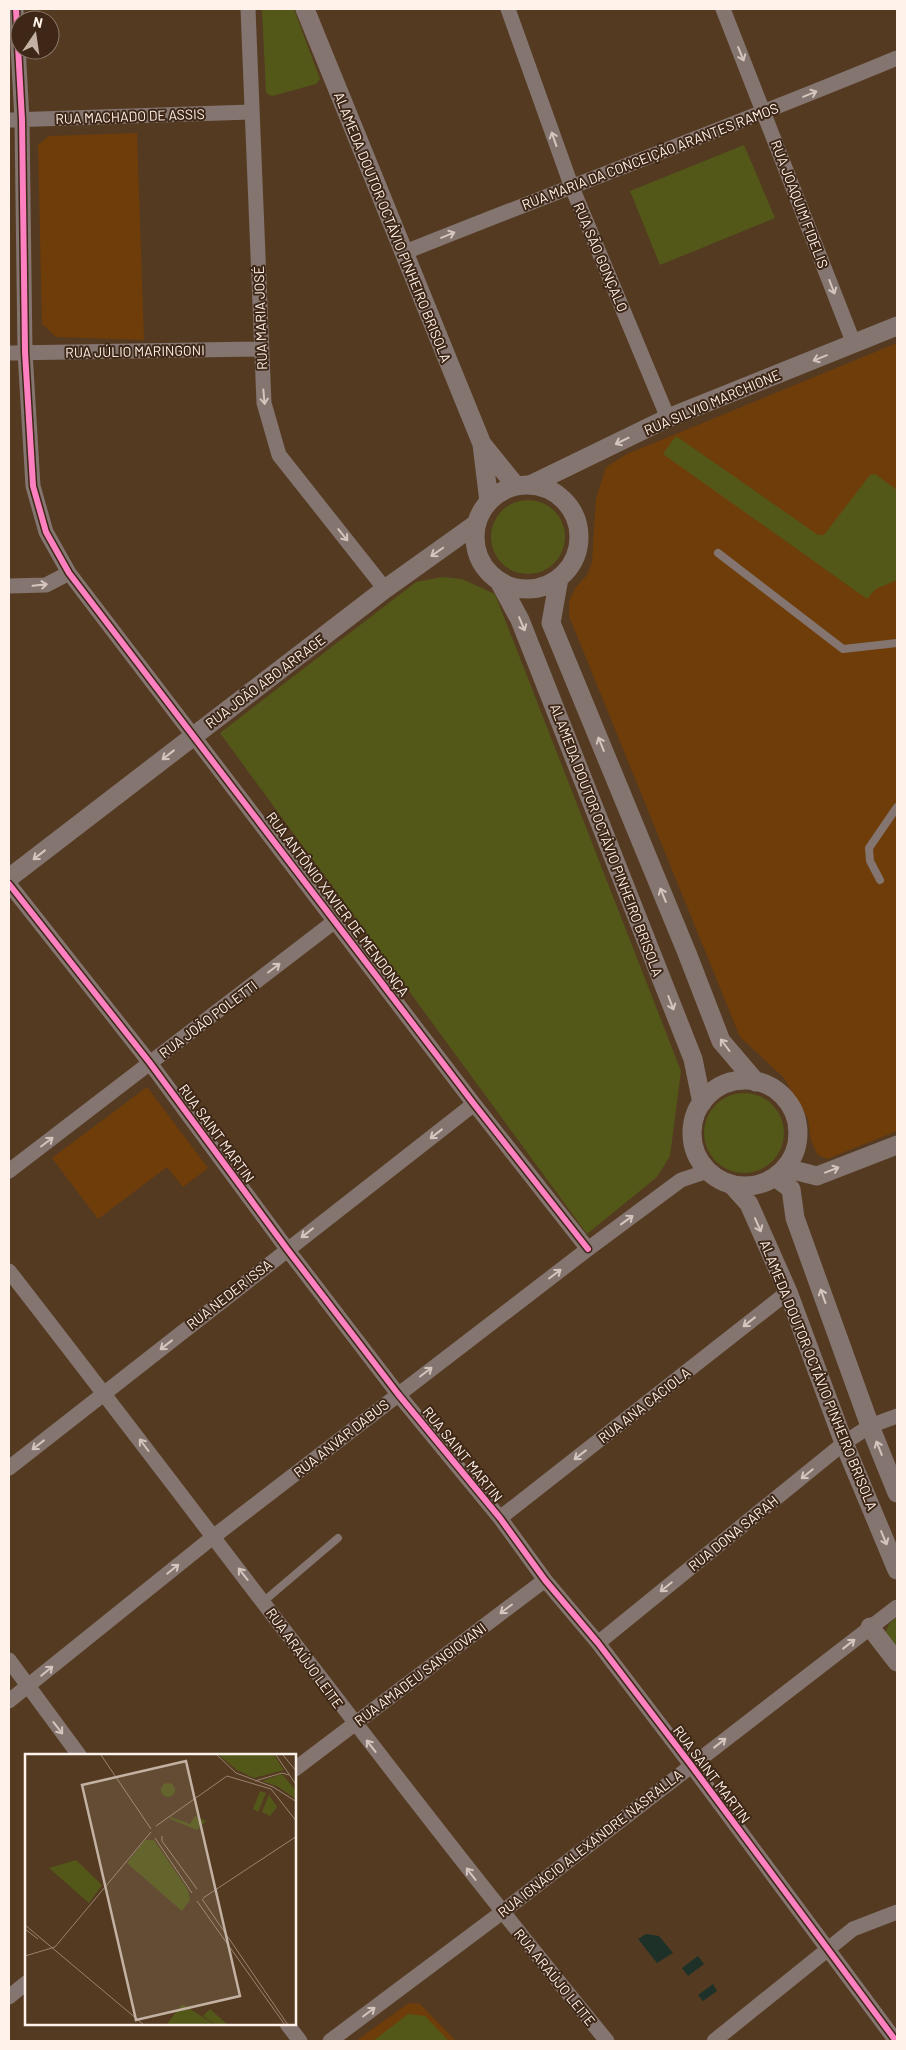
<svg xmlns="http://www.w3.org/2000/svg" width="906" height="2050" font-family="Barlow,sans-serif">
<rect width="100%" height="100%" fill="#543a21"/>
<path fill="#6f3d0a" d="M137 133 144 340 56 337 42 324 38 145 49 136Z
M897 343V1131L827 1159 817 1154 811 1140 808 1119 784 1078 740 1037 569 616V601L576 587 587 575 592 562 596 499 606 467 627 454Z
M147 1087 208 1168 183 1187 167 1167 98 1219 52 1158Z
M409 2003 420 2004 456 2041H356Z"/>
<path fill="#535819" d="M262 9H294L320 79 316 84 272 96 266 93Z
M744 145 775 218 660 265 630 191Z
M676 436 818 535H824L870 475 875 474 897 490V580L876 589 867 599 663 454Z
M491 537a37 37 0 1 1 74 0a37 37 0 1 1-74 0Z
M442 577 462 579 495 594 681 1071 670 1156 657 1177 587 1234 220 733 416 582Z
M704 1133a40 40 0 1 1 80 0a40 40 0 1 1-80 0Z
M897 1617V1647L885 1634 889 1624Z
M408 2014 425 2016 449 2041H373Z"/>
<path fill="#1e3129" d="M646 1934 659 1936 673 1953 657 1963 638 1939Z
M698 1956 704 1964 688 1976 682 1968Z
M713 1984 717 1991 703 2001 698 1995Z"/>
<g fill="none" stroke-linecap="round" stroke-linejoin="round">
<path stroke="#847570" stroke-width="8" d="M718 553 843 649 897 643
M880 880 870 861 869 848 897 807
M264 1601 338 1538"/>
<path stroke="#847570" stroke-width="15" d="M16 9 22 120 25 352 33 486 46 532 69 573 474 1104 588 1249
M248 9 264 403 279 455 385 589
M508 9 571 185 668 418
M723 9 854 344
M9 120 251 112
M403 253C567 187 733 126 897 58
M9 353 262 349
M9 586 46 585 69 573
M9 884 150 1063 287 1249 398 1394 500 1518 545 1580 598 1643 691 1765 896 2041
M9 1171 335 921
M9 1271C209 1528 401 1790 607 2041
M9 1468 474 1104
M500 1518 788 1292
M598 1643 844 1443 870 1426 897 1416
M9 1660 79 1755
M9 1701 213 1537 588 1249 681 1180 708 1171
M295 1769 545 1580
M9 1997 26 1983
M287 2024 300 2041
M330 2041 501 1913 897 1607
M714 2041 853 1929 897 1912"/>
<path stroke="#847570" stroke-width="19" d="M305 9 482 444 489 502
M482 444 516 486
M530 485 668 418 897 326
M475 537a52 52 0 1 1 104 0a52 52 0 1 1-104 0Z
M559 578 551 623 687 953 721 1041 756 1082
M499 581 520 620 693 1059 702 1103
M9 878 385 589 476 524
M692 1133a53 53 0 1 1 106 0a53 53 0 1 1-106 0Z
M785 1168 817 1176 897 1145
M775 1177 791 1189 795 1218 870 1426 897 1493
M732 1185 749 1204 788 1292 844 1443 897 1570
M870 1627 897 1662"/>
<defs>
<path id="cycleway" d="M16 9 22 120 25 352 33 486 46 532 69 573 474 1104 588 1249
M9 884 150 1063 287 1249 398 1394 500 1518 545 1580 598 1643 691 1765 896 2041"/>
</defs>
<use href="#cycleway" stroke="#3e2716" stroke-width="9"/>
<use href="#cycleway" stroke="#ff80c0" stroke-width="6"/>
</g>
<defs><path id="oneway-shaft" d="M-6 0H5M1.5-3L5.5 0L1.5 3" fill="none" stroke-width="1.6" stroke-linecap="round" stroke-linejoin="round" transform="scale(1.25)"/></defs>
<g stroke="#d4c6bf">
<use href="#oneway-shaft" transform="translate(741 54) rotate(68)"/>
<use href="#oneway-shaft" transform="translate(810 94) rotate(-22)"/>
<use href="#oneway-shaft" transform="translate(554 139) rotate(-109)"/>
<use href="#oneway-shaft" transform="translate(448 235) rotate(-22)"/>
<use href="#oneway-shaft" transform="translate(832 287) rotate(69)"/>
<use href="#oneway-shaft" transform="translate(820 358) rotate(158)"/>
<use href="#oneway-shaft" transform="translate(264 397) rotate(85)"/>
<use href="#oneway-shaft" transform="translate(622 441) rotate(154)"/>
<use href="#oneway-shaft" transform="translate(343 535) rotate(51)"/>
<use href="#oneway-shaft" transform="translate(437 552) rotate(145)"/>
<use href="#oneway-shaft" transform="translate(40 585) rotate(-6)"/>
<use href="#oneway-shaft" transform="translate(522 624) rotate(67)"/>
<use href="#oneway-shaft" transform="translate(601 744) rotate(-112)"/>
<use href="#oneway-shaft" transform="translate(168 755) rotate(142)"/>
<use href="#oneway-shaft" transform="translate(39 855) rotate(142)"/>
<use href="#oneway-shaft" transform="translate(663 895) rotate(-112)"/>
<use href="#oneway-shaft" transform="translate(274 968) rotate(-37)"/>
<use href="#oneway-shaft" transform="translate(671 1003) rotate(69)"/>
<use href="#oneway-shaft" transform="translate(725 1045) rotate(-127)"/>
<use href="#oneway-shaft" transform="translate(436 1134) rotate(142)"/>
<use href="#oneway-shaft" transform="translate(47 1142) rotate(-37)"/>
<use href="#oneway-shaft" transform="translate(832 1170) rotate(-21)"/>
<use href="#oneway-shaft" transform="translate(627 1220) rotate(-36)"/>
<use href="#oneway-shaft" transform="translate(758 1225) rotate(66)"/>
<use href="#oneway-shaft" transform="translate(307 1233) rotate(142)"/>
<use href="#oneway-shaft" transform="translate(555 1274) rotate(-37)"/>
<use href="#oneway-shaft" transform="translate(823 1296) rotate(-110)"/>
<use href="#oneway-shaft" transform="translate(749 1322) rotate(142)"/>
<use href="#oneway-shaft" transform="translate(166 1345) rotate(142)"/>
<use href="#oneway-shaft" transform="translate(426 1372) rotate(-37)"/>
<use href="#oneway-shaft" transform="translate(38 1445) rotate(142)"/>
<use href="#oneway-shaft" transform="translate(144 1445) rotate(-127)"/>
<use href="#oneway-shaft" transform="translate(879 1448) rotate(-112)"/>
<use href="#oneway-shaft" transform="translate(580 1455) rotate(142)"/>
<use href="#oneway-shaft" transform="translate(807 1474) rotate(141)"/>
<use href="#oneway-shaft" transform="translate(884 1538) rotate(67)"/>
<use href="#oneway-shaft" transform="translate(173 1569) rotate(-39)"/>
<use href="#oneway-shaft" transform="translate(243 1574) rotate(-128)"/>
<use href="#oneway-shaft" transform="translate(666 1587) rotate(141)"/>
<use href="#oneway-shaft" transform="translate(506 1609) rotate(143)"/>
<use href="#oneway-shaft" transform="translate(849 1644) rotate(-38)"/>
<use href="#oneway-shaft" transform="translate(47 1671) rotate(-39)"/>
<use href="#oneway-shaft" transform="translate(58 1728) rotate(52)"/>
<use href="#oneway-shaft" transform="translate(720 1743) rotate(-38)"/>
<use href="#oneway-shaft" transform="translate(371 1746) rotate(-128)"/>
<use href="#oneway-shaft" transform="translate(471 1874) rotate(-128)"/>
<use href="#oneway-shaft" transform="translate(369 2012) rotate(-37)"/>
</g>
<g text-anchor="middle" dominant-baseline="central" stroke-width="4" stroke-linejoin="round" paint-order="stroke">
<g font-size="14" fill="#fff2ea" stroke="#3e2716">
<text transform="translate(130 116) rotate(-2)">RUA MACHADO DE ASSIS</text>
<text transform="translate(650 156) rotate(-21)">RUA MARIA DA CONCEIÇÃO ARANTES RAMOS</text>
<text transform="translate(800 204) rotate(69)">RUA JOAQUIM FIDELIS</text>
<text transform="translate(393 227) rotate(68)">ALAMEDA DOUTOR OCTÁVIO PINHEIRO BRISOLA</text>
<text transform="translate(601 257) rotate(67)">RUA SÃO GONÇALO</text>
<text transform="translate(260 318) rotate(-92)">RUA MARIA JOSÉ</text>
<text transform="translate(135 351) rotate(-1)">RUA JÚLIO MARINGONI</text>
<text transform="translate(712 402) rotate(-23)">RUA SILVIO MARCHIONE</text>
<text transform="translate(265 681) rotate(-37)">RUA JOÃO ABO ARRAGE</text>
<text transform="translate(607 840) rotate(69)">ALAMEDA DOUTOR OCTÁVIO PINHEIRO BRISOLA</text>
<text transform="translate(338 904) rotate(53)">RUA ANTÔNIO XAVIER DE MENDONÇA</text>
<text transform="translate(208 1019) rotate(-37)">RUA JOÃO POLETTI</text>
<text transform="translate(217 1133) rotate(54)">RUA SAINT MARTIN</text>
<text transform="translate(229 1294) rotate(-38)">RUA NEDER ISSA</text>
<text transform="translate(819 1375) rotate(68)">ALAMEDA DOUTOR OCTÁVIO PINHEIRO BRISOLA</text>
<text transform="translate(644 1405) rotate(-38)">RUA ANA CACIOLA</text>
<text transform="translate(341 1438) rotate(-38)">RUA ANVAR DABUS</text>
<text transform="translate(463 1454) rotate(51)">RUA SAINT MARTIN</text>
<text transform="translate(733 1533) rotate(-39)">RUA DONA SARAH</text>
<text transform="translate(305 1658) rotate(54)">RUA ARAÚJO LEITE</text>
<text transform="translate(420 1674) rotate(-37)">RUA AMADEU SANGIOVANI</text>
<text transform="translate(712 1774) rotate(53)">RUA SAINT MARTIN</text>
<text transform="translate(590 1843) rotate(-38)">RUA IGNÁCIO ALEXANDRE NASRALLA</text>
<text transform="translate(555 1977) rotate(51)">RUA ARAÚJO LEITE</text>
</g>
</g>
<g transform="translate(25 1754)">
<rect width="271" height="271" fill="#543a21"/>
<path d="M194 1H249L259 16 229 24 212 16ZM257 20 271 37V45L252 32 237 27ZM136 36a7 7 0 1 1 14 0a7 7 0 1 1-14 0ZM235 37 241 39 233 58 228 55ZM244 41 252 53 245 62 237 58ZM170 62 181 67 172 76 145 65 146 63 165 70ZM120 86H129L163 136 165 146 157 157 102 109ZM51 106 77 131 64 149 24 114ZM157 251H159L190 271H141ZM185 255 203 271H191L178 262Z" fill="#535819"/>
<path fill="none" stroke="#988471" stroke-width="1" d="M76 1 126 75M192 1 211 19 248 33 272 48M251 1 272 32M258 1 272 18M202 22 246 35 272 68M230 27 257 19 264 21M131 72 202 22M137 82V87L172 135M130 84 167 139M178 144 272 82M177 145 263 271M172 147 260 271M0 171 119 271M0 175 13 185M0 202 30 193 126 78"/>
<path fill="#c3b2a4" fill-opacity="0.15" stroke="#c3b2a4" stroke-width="2.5" d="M161 7 215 242 111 266 57 31Z"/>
<rect width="271" height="271" fill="none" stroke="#fff2ea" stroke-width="2.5"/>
</g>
<rect width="906" height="2050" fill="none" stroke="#fff2ea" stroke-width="20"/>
<g transform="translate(35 35) rotate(13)"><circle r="24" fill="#3e2716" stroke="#8b786b"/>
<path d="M0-4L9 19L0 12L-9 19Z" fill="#c3b2a4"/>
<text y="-8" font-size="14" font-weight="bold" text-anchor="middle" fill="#fff2ea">N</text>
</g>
</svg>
